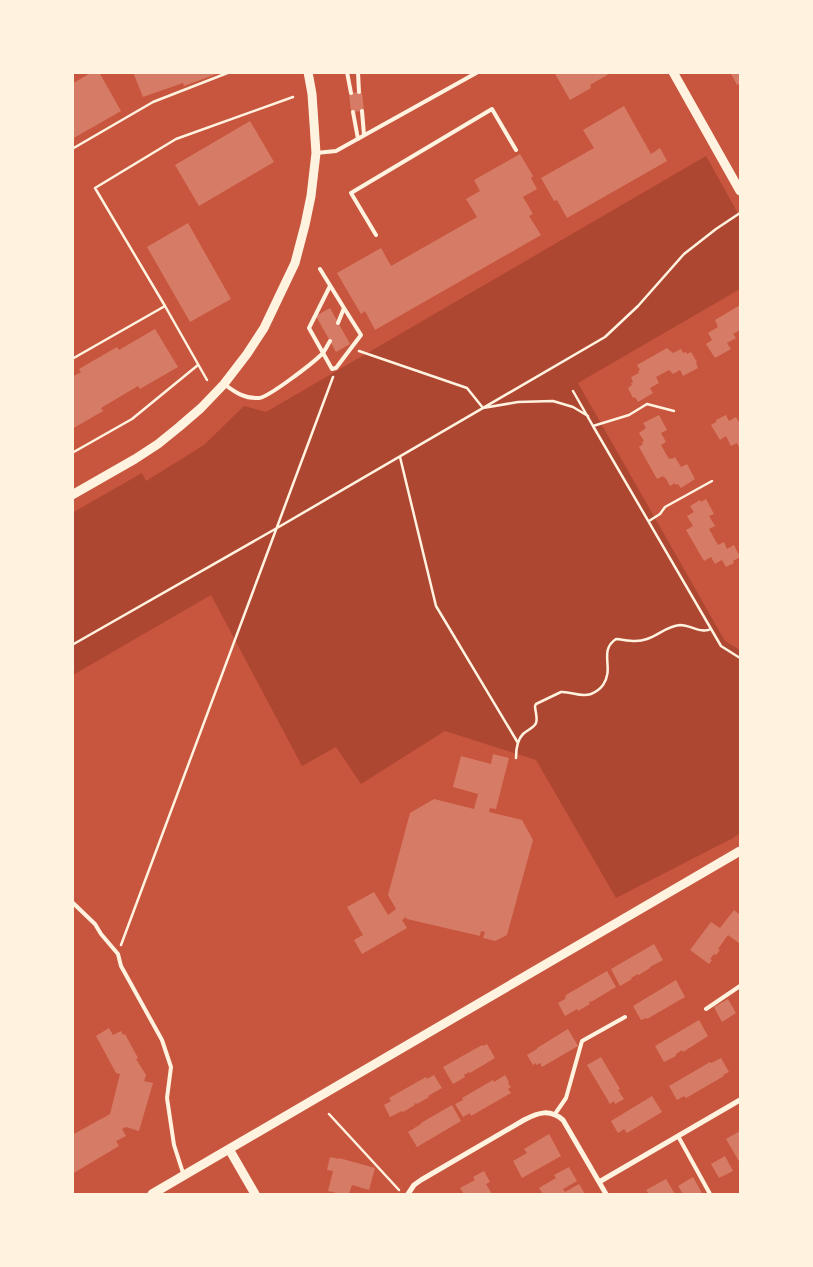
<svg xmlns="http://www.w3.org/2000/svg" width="813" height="1267" font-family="Rubik,sans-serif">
<rect width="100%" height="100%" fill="#c8553d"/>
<path fill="#ae4732" d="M706 156 740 217V289L578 383 725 641 740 650V833L733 838 616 898 536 760 445 731 361 784 336 747 302 766 211 595 73 675 72 513 142 473 146 481 204 445 244 406 266 412Z"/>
<path fill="#d67c66" d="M92 72H99L121 111 72 139V84Z
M133 72H219V73L184 86 183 83 143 97Z
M554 72H608L609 74 590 85 591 88 570 100Z
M730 72H740V83L737 85Z
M362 92 364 111 351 112 349 93Z
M624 106 651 154 660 148 667 161 567 218 557 200 554 201 541 178 594 148 583 130Z
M250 121 274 162 199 206 175 165Z
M520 154 533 176 531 178 537 189 523 197 533 214 529 216 541 235 375 330 365 311 361 314 337 273 381 248 391 266 477 217 466 199 480 191 474 180Z
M188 223 231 299 190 322 147 247Z
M740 305V330L733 334 736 338 727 343 731 349 715 358 706 344 712 340 708 333 718 327 715 320Z
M330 308 350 344 336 352 316 316Z
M155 329 178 367 140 389 138 386 101 408 103 411 72 429V377L81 372 79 369 117 347 119 350Z
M667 348 673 353 681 349 683 353 686 352 687 354 691 352 697 362 696 363 698 368 683 376 680 370 673 374 669 370 656 377 659 383 650 388 653 393 638 402 635 397 633 398 628 388 632 385 631 383 633 382 631 377 639 373 638 371 640 370 637 365Z
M659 415 667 430 661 433 666 442 661 445 669 459 671 458 672 459 675 457 681 467 687 464 695 479 681 488 678 484 676 485 675 483 670 486 665 477 664 478 663 476 657 479 639 447 643 444 642 442 644 441 639 433 646 428 643 423Z
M726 415 729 421 736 417 740 424V450L737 443 731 446 726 436 720 440 711 425 716 422V420Z
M706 499 714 514 709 516 715 526 709 529 718 545 724 542 727 549 734 545 740 557 733 561 734 563 726 567 722 560 715 564 711 557 704 561 686 530 693 526 687 516 694 512 690 506 700 500 701 502Z
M493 754 509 758 496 809 490 808 489 812 522 820 533 840 507 935 495 941 483 938 485 932 481 931 480 936 407 919 406 917 402 920 407 928 362 954 354 940 363 935 347 907 374 892 388 915 396 909 388 895 410 813 434 799 474 809 478 794 453 787 461 756 491 764Z
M734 910 740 915V940L739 943 728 935 718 949 720 950 716 955 714 954 710 959 712 960 709 964 690 950 711 922 720 928Z
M654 944 663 960 650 967V968L639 975 638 974 631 978 632 979 620 986 611 969Z
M607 971 616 987 591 1002V1001L589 1002 590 1004 578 1011 577 1009 565 1016 558 1003 565 999 566 995Z
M676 980 685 997 647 1019 646 1018 641 1020 633 1006Z
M728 999 736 1013 722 1022 714 1007Z
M699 1020 708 1036 683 1052 682 1050 676 1054V1056L664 1062 655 1046Z
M109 1028 113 1035 121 1031 123 1035 125 1034 138 1058 136 1059 146 1075 144 1081 153 1083 139 1131 126 1127 122 1129 126 1136 116 1141 119 1146 72 1174V1135L110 1114 120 1074 116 1073 96 1036Z
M568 1029 578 1046 542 1067 540 1063 536 1065V1063L533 1065 527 1055 537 1049V1048Z
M487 1044 495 1058 470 1073 469 1072 464 1075 465 1077 453 1084 443 1067 482 1045 483 1046Z
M601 1057 620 1089 618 1090 624 1099 615 1104 614 1101 610 1104 587 1065Z
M721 1058 729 1072 723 1075 724 1076 686 1098 684 1096 677 1100 669 1086 710 1062 711 1063Z
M434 1075 442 1088 428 1096 429 1097 417 1104 416 1103 414 1104 415 1105 403 1112 402 1111 390 1117 384 1105 391 1101 389 1098 426 1077 427 1079Z
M505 1075 509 1082 508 1083 511 1087 508 1089 511 1093 471 1116 470 1113 463 1117 455 1104 463 1100 462 1098 493 1080 494 1082Z
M652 1096 662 1112 627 1133 624 1129 618 1133 611 1121Z
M452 1105 461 1121 417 1147 408 1132 421 1124V1123Z
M740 1131V1163L726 1139Z
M549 1134 561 1156 522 1178 513 1161 527 1153 524 1149Z
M725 1156 733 1171 719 1178 711 1164Z
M330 1157 339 1159V1158L375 1168 369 1190 352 1185 349 1194H341L328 1191 333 1171 327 1170Z
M569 1167 577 1181 563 1189 565 1192 579 1184 585 1194H543L539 1188 556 1178 554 1175Z
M484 1171 490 1182 486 1184 492 1194H464L460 1188 475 1180 473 1177Z
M693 1177 702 1193 700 1194H683L678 1186Z
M666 1179 675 1194H649L646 1190Z"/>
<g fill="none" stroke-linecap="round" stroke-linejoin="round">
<path stroke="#fff3e0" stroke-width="2.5" d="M72 149 153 102 230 72
M165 306 207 380
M359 351 467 388 483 408 518 402 553 401 573 407 588 416
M72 359 165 306 95 188 176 139 293 97
M573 391 593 426 629 415 647 404 674 411
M593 426 721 646 740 658
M72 453 132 419 198 365
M400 457 436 606 518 743
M649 521 660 514 665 507 712 481
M72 645 277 528 605 337 638 306 684 254 716 229 740 213
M516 758C516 749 517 740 523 734 527 730 534 728 536 723 538 718 535 711 535 706L536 704 561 692C571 691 580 698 591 694 596 692 600 689 603 685 615 668 598 651 616 639 627 640 636 643 647 639 659 635 667 626 680 625 691 625 701 634 711 629
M121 945 333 377
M329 1114 399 1190"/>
<path stroke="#fff3e0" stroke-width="4" d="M347 72 351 93
M358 72 359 92
M362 111 364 135
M353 112 358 139
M316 153 336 151 478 72
M376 235 351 193 492 109 516 150
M320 269 344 308 338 323
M330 286 309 328 332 369 336 368 361 335 344 308
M224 384C235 392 244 399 259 398 269 397 313 363 322 354 325 351 327 346 330 341
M72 902 95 924 101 934 118 954 121 966 162 1040 171 1067 167 1098 174 1145 184 1176
M706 1009 740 986
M555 1114 566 1098 582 1041 625 1017
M678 1136 710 1194"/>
<path stroke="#fff3e0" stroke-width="5" d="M599 1182 740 1100
M408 1194 414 1185 421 1180 524 1120C539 1112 550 1109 563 1120L606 1194"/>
<path stroke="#fff3e0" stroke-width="9" d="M673 72 740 191
M72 495 135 459 158 444 179 427 201 408 224 384 247 354 264 328 295 263 305 225 311 196 316 153 312 94 308 72
M229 1149 255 1194
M152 1194 740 851"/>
</g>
<rect width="813" height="1267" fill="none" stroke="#fff3e0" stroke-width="148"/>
</svg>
